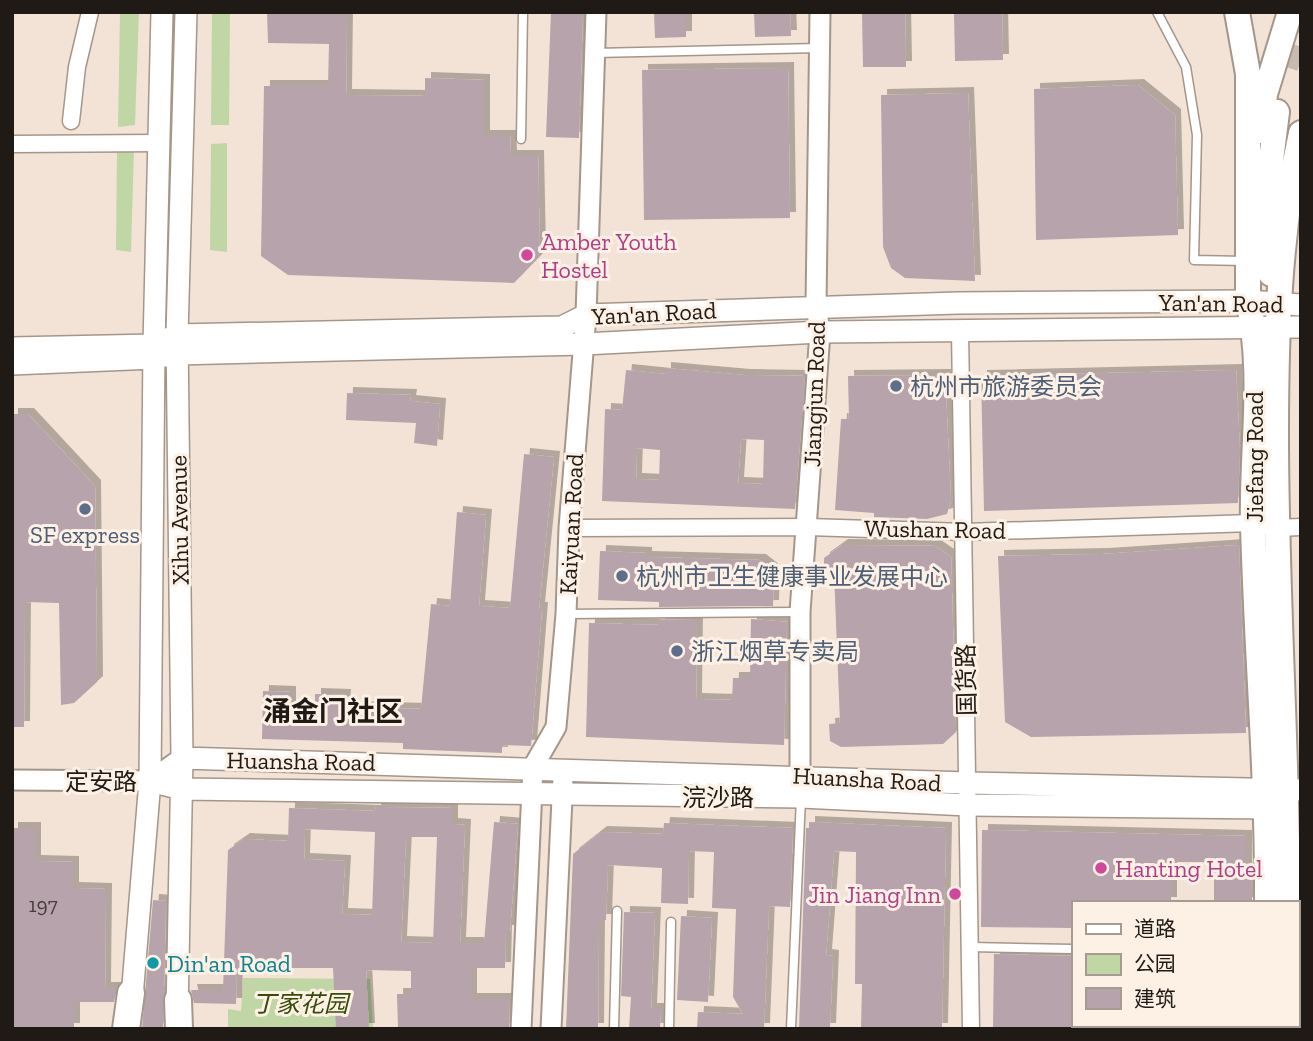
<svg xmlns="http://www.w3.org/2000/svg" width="1313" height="1041" font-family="'Zilla Slab','Noto Sans SC',serif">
<defs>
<filter id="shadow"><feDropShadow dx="6" dy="-6" stdDeviation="0" flood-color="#0004"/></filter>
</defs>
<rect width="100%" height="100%" fill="#f3e3d6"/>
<path fill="#c0d6a5" d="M120 12H139L135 125 118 127Z
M212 12H230L229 125H211Z
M227 143V252L210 250 211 144Z
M134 148 131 252 116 250 117 149Z
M243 978 370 979 373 1029H228V1009L241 1011Z"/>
<path fill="#b6a3ab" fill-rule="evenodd" filter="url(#shadow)" d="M267 12H347L346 95 425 96V78L484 80V136H510L511 156H538L540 256 514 283 288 275 261 256 264 86H328L329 44 268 43Z
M551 12H583L579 138 546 137Z
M654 12H686V37L655 38Z
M754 12H790L791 36 755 37Z
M862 12H905L906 67H863Z
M954 12H1002L1003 60 955 61Z
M788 68 790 218 644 220 642 70Z
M1138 85 1175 115 1178 235 1036 240 1034 89Z
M968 93 975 281 905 278 891 268 883 247 881 95Z
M665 368 744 375 805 376 795 509 602 501 605 409 622 410 626 370 665 374ZM741 439 764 440 763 484 738 483ZM637 448 660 450 659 480 636 479Z
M1236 370 1240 452 1238 503 984 511 981 376Z
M945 375 951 500 947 514 927 519 874 517V513L835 510 841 419H849L848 376Z
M347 393 411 395 410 401 440 404 437 446 414 443 416 423 346 420Z
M12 414H28L95 486 97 682 74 703 61 705 59 603 25 602 24 727H12Z
M524 454 554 457 539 608H542L531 746 502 745V753L403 749V743L262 739 263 691 290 692V715L315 716V694L345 695 344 707 421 709 431 604 450 606 457 512 486 515 479 606 510 608Z
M842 545 935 546 951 557 956 732 943 744 841 747 830 741 829 724 840 723 834 572H824V558Z
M1239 545 1246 733 1031 737 1005 722 998 556 1103 554Z
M600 551 646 553V557L760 560 774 571 773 606 659 607V602L598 600Z
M697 619 696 699 732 700 733 678H750L751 619 787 622 784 745 586 737 589 623 659 625V620Z
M376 807 452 808V824L465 825 460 943H484L494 822 518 824 510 931H506L505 968H471V999H510L509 1029H398L397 994H411V971L366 970 369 1029H336L333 968H237L236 1004 194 1003 191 990H223L228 850 244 839 288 841 289 808 375 811ZM305 829 375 832 372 915 342 914 345 861 304 859ZM406 837H437L433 943 401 942Z
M809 822 946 828 942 1029H861L862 984H855L856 852 834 851 826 955 833 956 830 1029H799L806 828H809Z
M664 823 793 828 790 907 769 906 764 1029H697L698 1012 743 1014 733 997 736 909 712 908 714 852 689 851 688 904 661 903 662 868 608 865 606 920H599L598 1029H566L573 854 601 832 663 834Z
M12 828H35V861L73 862V888L106 889 105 988H117L114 1002H74V1029H12Z
M982 830 1246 836V871H1252V903H1214V862H1171V903H1073V928L981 927Z
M153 900 166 901 163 1029H142Z
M624 912 655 913 651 1009H661L660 1029H629L631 997 621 996Z
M681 916 712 918 708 1002 677 1000Z
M994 954 1073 956V1029H993Z"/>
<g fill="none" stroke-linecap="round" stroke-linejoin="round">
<path stroke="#c9bbb0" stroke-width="24" stroke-dasharray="24 12" stroke-linecap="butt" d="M1286 67 1301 22"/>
<defs>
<path id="service" d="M1157 12 1186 67 1197 135 1194 260 1245 261
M595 53 820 48
M521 139 523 12
M566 614 800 612
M970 947 1073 949
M614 1029 617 911
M669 1029 671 922
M791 1029 801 797
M1235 1029V1025"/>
<path id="minor" d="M71 121 77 67 90 12
M12 144 158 143
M960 330 971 1029
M569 528 808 527 965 532 1253 523 1276 528 1301 527"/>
<path id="tertiary" d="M800 775V612L820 332 816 306 820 12
M12 780 150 781 182 758
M521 1029 533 767 556 727 566 614 569 528 586 315 596 12
M551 1029 563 778"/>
<path id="secondary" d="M12 348 154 345 177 335 562 327 586 315 958 303 1248 301 1301 305
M12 364 154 358 177 354 584 344 820 332 1301 327
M182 758 967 783 1301 790
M150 781 182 789 801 797 968 805 1280 808
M131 1009 150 781 154 345 162 12
M177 1014 182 758 177 335 186 12"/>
<path id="primary" d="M1237 12 1248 74V301C1265 372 1251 451 1253 524 1256 651 1268 776 1267 903
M1262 131 1265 94 1290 12
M1271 274 1265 209 1277 112
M1288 903C1287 747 1276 591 1276 435 1276 333 1279 233 1301 133
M1268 1025V1029
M1289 1025V1029"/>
<path id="trunk" d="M178 1000 179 1029
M126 1029 131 993"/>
</defs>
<use href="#service" stroke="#a5968a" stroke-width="11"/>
<use href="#minor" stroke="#a5968a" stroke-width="19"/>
<use href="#tertiary" stroke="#a5968a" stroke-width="23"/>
<use href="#secondary" stroke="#a5968a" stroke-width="24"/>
<use href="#primary" stroke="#a5968a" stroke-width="28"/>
<use href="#trunk" stroke="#a5968a" stroke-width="30"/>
<use href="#service" stroke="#fff" stroke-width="8"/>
<use href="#minor" stroke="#fff" stroke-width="16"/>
<use href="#tertiary" stroke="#fff" stroke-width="19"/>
<use href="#secondary" stroke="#fff" stroke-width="21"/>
<use href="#primary" stroke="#fff" stroke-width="24"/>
<use href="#trunk" stroke="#fff" stroke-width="26"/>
</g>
<g fill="#d1479c" stroke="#fdf1e6" stroke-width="2.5">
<circle cx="527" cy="255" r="7"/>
<circle cx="1101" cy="868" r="7"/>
<circle cx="955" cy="894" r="7"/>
</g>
<g fill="#5c6f8a" stroke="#fdf1e6" stroke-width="2.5">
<circle cx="896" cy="386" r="7"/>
<circle cx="85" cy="509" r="7"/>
<circle cx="622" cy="576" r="7"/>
<circle cx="677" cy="651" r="7"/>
</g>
<circle fill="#0f9aa8" stroke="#fdf1e6" stroke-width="2.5" cx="153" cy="963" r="7"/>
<g text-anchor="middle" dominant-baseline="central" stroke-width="6" stroke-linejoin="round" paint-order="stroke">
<g font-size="21" fill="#463c3b">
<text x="43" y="904">197</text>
</g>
<g font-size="24" fill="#b23c85" stroke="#fdf1e6" text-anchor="start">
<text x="541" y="241">Amber Youth<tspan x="541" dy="28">Hostel</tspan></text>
<text x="1115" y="868">Hanting Hotel</text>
<text x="941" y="894" text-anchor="end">Jin Jiang Inn</text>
</g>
<g font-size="24" fill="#201a16" stroke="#fdf1e6">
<text transform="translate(1221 303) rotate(1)">Yan'an Road</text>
<text transform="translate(654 313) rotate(-3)">Yan'an Road</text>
<text transform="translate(814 394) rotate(-88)">Jiangjun Road</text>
<text transform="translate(1254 457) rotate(-90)">Jiefang Road</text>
<text transform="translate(179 520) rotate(-91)">Xihu Avenue</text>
<text transform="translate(571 524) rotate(-87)">Kaiyuan Road</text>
<text transform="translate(935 529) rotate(1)">Wushan Road</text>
<text transform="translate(966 680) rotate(-91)">国货路</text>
<text transform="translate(301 761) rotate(1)">Huansha Road</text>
<text transform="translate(867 779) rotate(3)">Huansha Road</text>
<text x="101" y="781">定安路</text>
<text x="718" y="797">浣沙路</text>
</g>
<g font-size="24" fill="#4e5e75" stroke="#fdf1e6" text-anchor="start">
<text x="910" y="386">杭州市旅游委员会</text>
<text x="85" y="534" text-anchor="middle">SF express</text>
<text x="636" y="576">杭州市卫生健康事业发展中心</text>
<text x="691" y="651">浙江烟草专卖局</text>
</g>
<g font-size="24" fill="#0d838f" stroke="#fdf1e6" text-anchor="start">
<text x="167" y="963">Din'an Road</text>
</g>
<g font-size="24" font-style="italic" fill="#354b07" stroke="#fdf1e6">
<text x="300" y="1003">丁家花园</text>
</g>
<g font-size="28" font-weight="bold" fill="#201a16" stroke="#fdf1e6">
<text x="333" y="711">涌金门社区</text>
</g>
</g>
<rect width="1313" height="1041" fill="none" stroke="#201a16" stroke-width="28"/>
<rect x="1072" y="901" width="228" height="126" fill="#fdf1e6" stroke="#a59b93" stroke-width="2"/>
<rect x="1086" y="924" width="35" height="10" fill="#ffffff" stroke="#a59b93" stroke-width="2"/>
<text x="1134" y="936" font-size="21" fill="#201a16">道路</text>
<rect x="1086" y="954" width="35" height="21" fill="#c0d6a5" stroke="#a59b93" stroke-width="2"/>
<text x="1134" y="971" font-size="21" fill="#201a16">公园</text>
<rect x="1086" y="988" width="35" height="21" fill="#b6a3ab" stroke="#a59b93" stroke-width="2"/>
<text x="1134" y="1006" font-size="21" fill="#201a16">建筑</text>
</svg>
